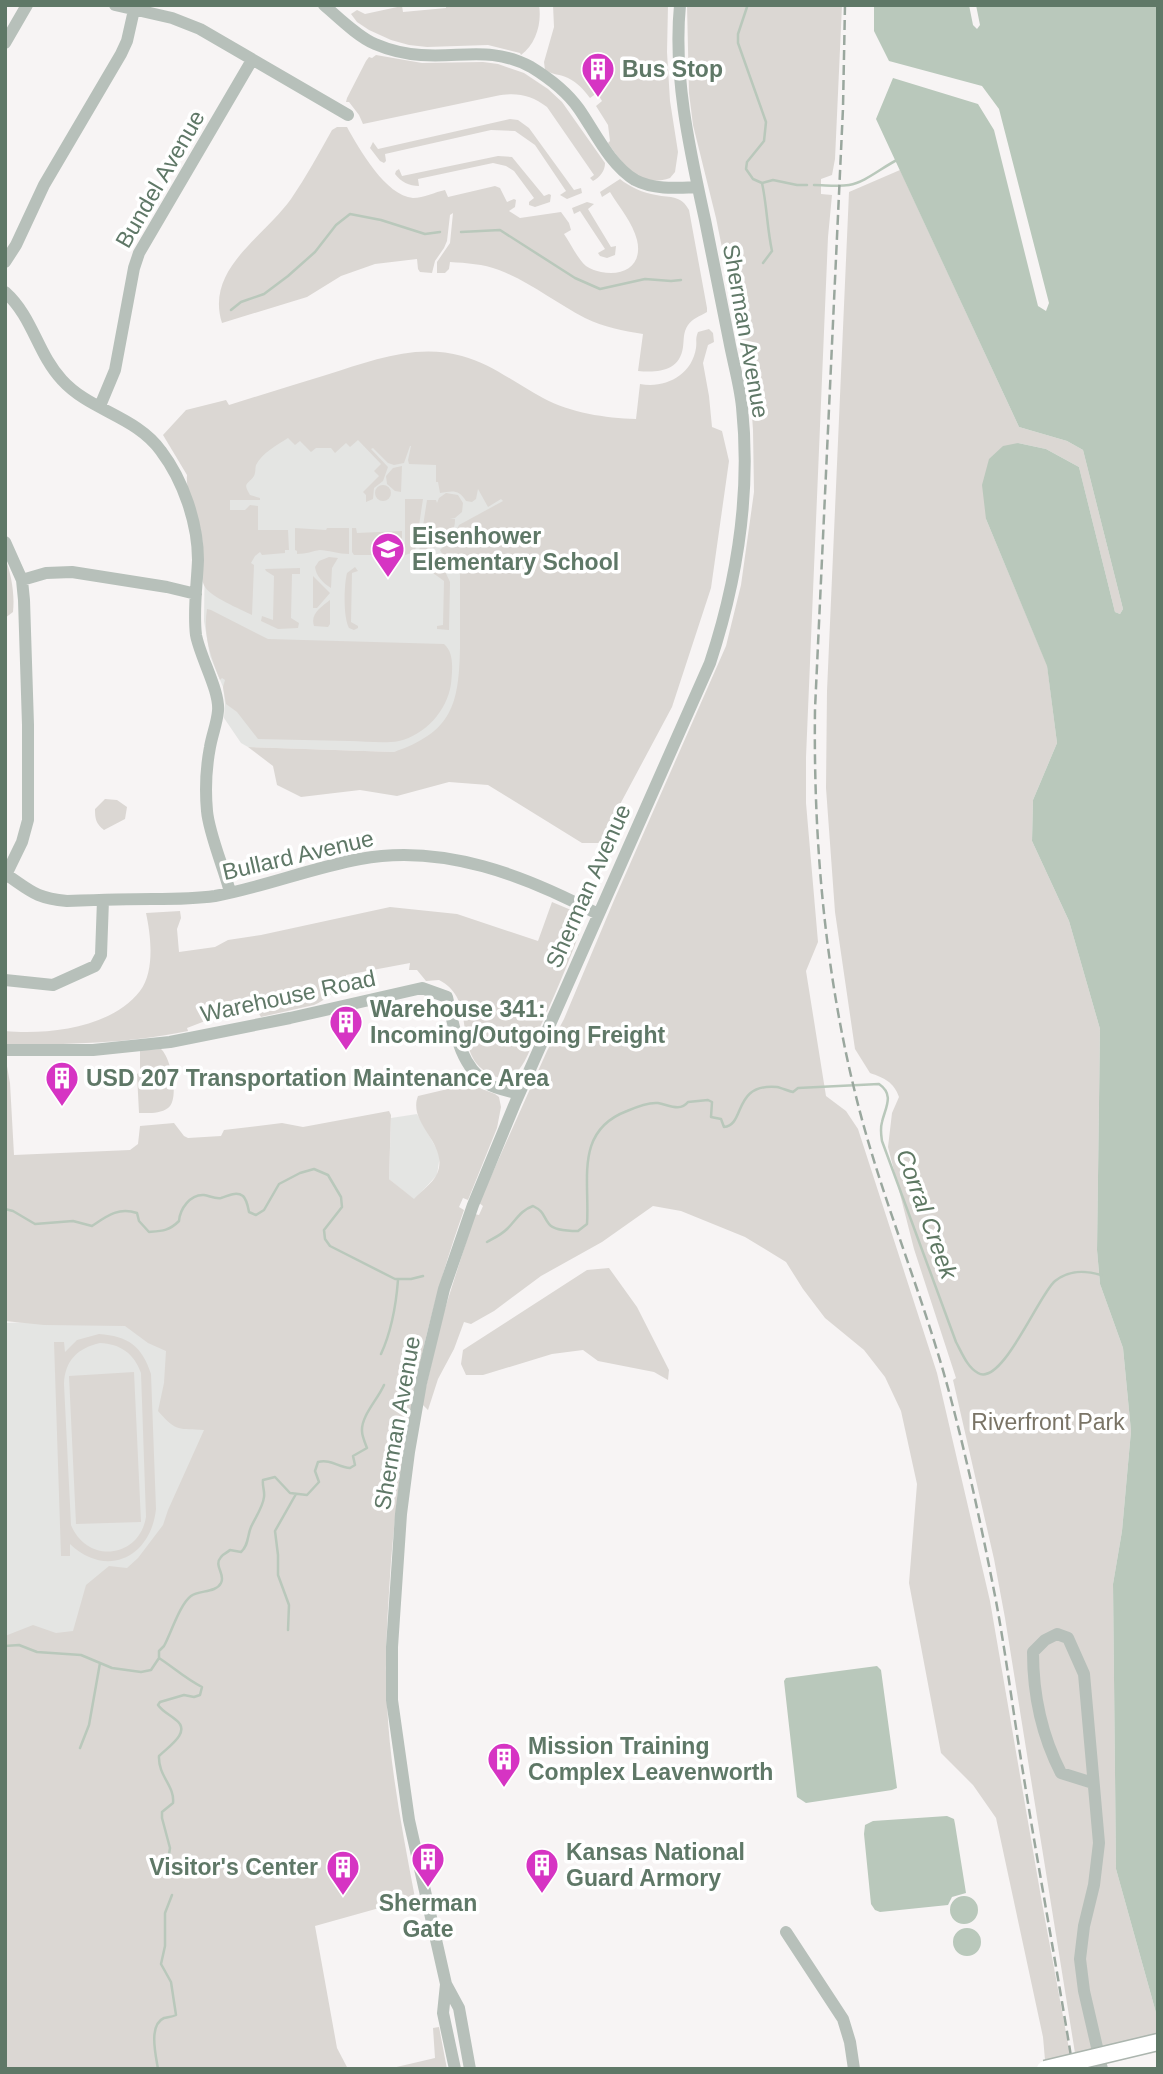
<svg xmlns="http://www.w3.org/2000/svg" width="1163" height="2074" font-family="Arial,sans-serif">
<rect width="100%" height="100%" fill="#f7f4f4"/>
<path fill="#e4e5e3" d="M281 405 591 467 443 741 394 752 248 747 241 743 224 718 225 703 223 687 210 656 204 621 205 542Z
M417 1114 440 1155 437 1175 414 1200 389 1179 391 1118Z
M137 1317 181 1336 220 1438 152 1614 5 1649V1323Z"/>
<path fill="#dbd7d3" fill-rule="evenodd" d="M446 5H539C542 23 536 44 521 55L520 53 488 45 427 47 409 45 391 40 369 30 357 22 351 14 357 10 365 14 402 6 403 12 446 8Z
M553 5H668L667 52 670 101 678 152 675 172 670 178C640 189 623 165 608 143L610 141 608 125 596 106 602 101 597 93 590 98C583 89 578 83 568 78 560 74 553 75 545 70L544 62 554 27Z
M687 5H842L835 159 832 175 821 179V194L832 195 828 237 806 757V803L818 942 806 971 826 1096 846 1111 858 1129 937 1373 990 1601 1042 1903 1070 2054 1045 2060 1043 2037 996 1818 973 1785 941 1753 909 1583 917 1484 901 1411 885 1377 864 1350 825 1318 803 1289 786 1262 745 1237 681 1211 653 1206 602 1242 541 1276 494 1311 471 1324 464 1322 454 1349 438 1379 428 1410 422 1404 442 1318 475 1214 479 1215 483 1206 479 1203 547 1051 564 1019 615 898 726 646 741 585 754 492 753 430 750 387 716 218 693 125 689 93Z
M376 55 422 63 483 62 498 64 524 73 548 89 562 102 605 163C605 171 600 177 593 181L590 178 594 175 547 107C531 95 516 92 496 96L363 124 359 115 349 102H346L347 98 366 61 369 57 372 58Z
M510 119 518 120 529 128 574 190 581 188 582 193 567 199 560 195 566 191 535 145 515 131 491 130 385 154 386 161 384 163 380 161 370 148 373 142 378 149Z
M337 127H347C359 149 386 196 413 198 424 198 435 192 445 190L448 197 495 186 500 188 507 202 514 199 516 200 515 207 509 211 520 218 561 212 569 223 571 230 564 234C571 244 577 258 586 266 590 269 596 271 601 272 624 277 643 265 637 240 633 223 619 207 610 192L602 197 600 192 620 179C630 187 643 193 656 195 671 198 681 195 689 210L707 308V312C700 316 692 319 688 325 683 332 684 340 683 347 680 371 658 373 638 371L643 334C623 331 604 327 585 318 556 303 530 282 499 270 483 264 467 263 450 262L449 269 445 273H437V262L450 243 453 213 450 215 447 241 444 248 435 261 432 273 420 272 418 269 417 259 375 264 341 276 307 297 222 323C205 269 263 238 291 199 306 177 319 153 332 130Z
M498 156 512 157 544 196 549 194 551 195 550 202 535 207 529 205V202L534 198 514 171 506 166 493 163 418 179 419 186C409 186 401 182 395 174L396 171 399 169 402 176Z
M900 170 1019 427 1067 441 1083 450 1123 609 1120 614 1115 612 1079 467 1046 449 1018 443 986 519 1047 665 1057 743 1033 800 1032 841 1069 921 1100 1029 1097 1250 1100 1284 1123 1348 1131 1431 1122 1531 1113 1584 1116 1869 1158 2020V2034L1075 2053 1005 1618 994 1559 953 1380 956 1378 914 1249 888 1147 892 1113 899 1097C894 1082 884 1078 870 1073L855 1049 835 912 826 788 827 691 849 192Z
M587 202 594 204 588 209 611 247 616 246 615 255 607 258 600 256 598 253 605 249 580 211 574 214 572 208Z
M709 329 713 333 714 342 708 345 703 363 709 396 712 427 722 431 729 461 711 588 672 707 617 810 601 843H582L488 785 449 782 397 796 360 790 301 797 277 785 273 766 248 747 394 752C452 732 459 705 460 647 460 623 460 599 460 575L458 566 444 557 440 550 453 537 459 525 503 501 501 499 488 507 478 489 476 499 472 502 466 501C459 489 452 491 440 493L438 482H436V465L409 464 408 460 411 446H410L404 463 394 465 388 463 373 448 371 449 388 467 383 481 374 488 373 499 366 502V495L363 492 379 476 374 471 381 464 358 440 350 447 346 443 335 453 331 448H316L311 452 300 441 295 445 288 438C277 445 262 453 256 465 255 468 256 472 254 476 248 485 242 482 250 495L260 498V500H230V510H245L250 505 258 506V530H288L289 550H285V553L262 555 260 552 255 556 251 563 254 565 252 615C240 609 211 597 205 587 198 576 204 552 202 538 200 518 185 493 187 475L163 435 186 410 226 400 229 405C261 395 294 385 326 375 371 361 415 343 462 356 492 364 516 384 543 398 571 413 605 418 636 419L640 384C665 389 692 375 696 348 697 341 695 339 698 332Z
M402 466 401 492 395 491 387 484 386 476 393 468Z
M375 493a8 8 0 1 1 16 0a8 8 0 1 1-16 0Z
M446 493 458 495 463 503 462 512 455 518 450 519H455C456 538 436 550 419 552L427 500H436L437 503 439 498Z
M405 499H423L415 552 405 555Z
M295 528 326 530 327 528H349V554C339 554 327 550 320 550 312 551 307 554 297 554V551L295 550Z
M352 528H356L357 533 402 531V555H354L352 552Z
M5 557C11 574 15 593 13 612L5 618Z
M329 557 338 558 332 568 331 588C323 583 316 576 315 567L319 561Z
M436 566 443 567 450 582 449 630 437 629V626L443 625 444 581 433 573Z
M355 567 358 571 352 573 351 622 358 626V628L354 630 349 628C343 617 344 585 347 573Z
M300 568V574H292L291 618 299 623 298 628 278 629 261 621 262 616 273 620 274 576 266 571 265 569Z
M313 576 330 593 317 608H313Z
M330 600V624L328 627 314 626C310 614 321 607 330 600Z
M207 609 211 610 268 639 444 644C455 653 452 672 451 684 447 711 425 735 399 741 383 744 365 741 350 741 319 740 288 740 258 739L237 712 226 704 223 687 225 680 222 678 220 680C210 656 203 634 207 609Z
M105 799 117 800 127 807 125 819 104 830C96 824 95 819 95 809Z
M552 902 583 915V922C570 961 553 999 536 1036 530 1049 525 1065 515 1074 503 1085 481 1072 474 1060 458 1033 472 997 439 980L426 981 417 970H409L410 963 346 975V983C335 990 326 1000 314 1005L261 1017 252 1003 187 1028 188 1031C126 1044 68 1044 5 1045V1031C47 1035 112 1028 140 991 155 971 151 936 146 913L180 911 181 918 177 929 179 952 215 947 228 940 261 935 390 907 457 914 538 941Z
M161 1049C171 1058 180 1099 168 1108 160 1114 148 1113 139 1113L137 1074 140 1072V1050Z
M5 1055 10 1083 14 1155 130 1150 138 1144 140 1126 174 1123 184 1136 188 1138 221 1136 224 1130 282 1123 303 1127 389 1111 391 1115 389 1179 414 1199C420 1192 433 1183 437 1174 450 1144 407 1124 418 1096L469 1084 495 1094 499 1097 501 1107 497 1128 468 1200 463 1198 459 1207 464 1210C423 1324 401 1441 391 1561 388 1609 384 1657 387 1704 390 1769 403 1834 415 1898L315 1926 337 2048 348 2069H5V1636L33 1625 56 1633 73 1631 86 1585 109 1566 127 1568 138 1558 163 1525 168 1510 204 1430C179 1428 177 1433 158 1411L164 1383 166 1351 148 1343 125 1326 44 1325 5 1321Z
M609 1268 637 1307 669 1370 668 1380 654 1372 598 1361 583 1350 552 1354 483 1375H466L461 1364 463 1350 587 1270Z
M99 1334C128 1336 142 1346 151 1374L156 1509C151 1557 107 1579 70 1544V1556H61L54 1342H64L65 1352 77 1340ZM100 1343C120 1344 134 1353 141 1373L146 1517C139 1559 87 1564 71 1525L64 1384C65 1360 78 1348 100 1343Z
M134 1372 141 1522 76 1524 69 1376Z
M439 2027 447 2069H388L435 2058 433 2028Z"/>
<path fill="#b9c8bb" d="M874 5H969L973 25 977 29 980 25 976 5H1158V2020L1116 1869 1113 1584 1122 1531 1131 1431 1123 1348 1100 1284 1097 1250 1100 1029 1069 921 1032 841 1033 800 1057 743 1047 666 986 519 982 485 989 459 1003 446 1018 443 1046 449 1079 467 1115 612 1120 614 1123 609 1083 450 1067 441 1019 427 876 119 893 78 978 104 994 130 1038 306 1046 311 1049 303 999 109 982 86 889 61 874 31Z
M877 1666 881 1670 897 1788 892 1790 806 1803 797 1797 784 1681 786 1678Z
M947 1816 954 1819 955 1824 966 1893 952 1897 948 1905 880 1912 875 1910 871 1904 864 1834 865 1825 873 1821Z
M950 1910a14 14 0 1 1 28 0a14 14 0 1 1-28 0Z
M953 1942a14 14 0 1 1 28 0a14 14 0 1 1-28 0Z"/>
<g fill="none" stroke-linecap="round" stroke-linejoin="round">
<path stroke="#b9c8bb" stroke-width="2.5" d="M746 5 747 7 738 34V43L766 122 764 141 747 162 746 169 753 179 762 183 773 180 797 185H807
M762 183C767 206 767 228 772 251L763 263
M814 185C825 185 838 187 849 185 866 182 882 167 899 159
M461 232 500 230 575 278 600 289 645 279 671 281 681 280
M231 310 241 302 264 294 288 276 315 252 336 225 350 214 381 220 425 234 440 232
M5 1209 13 1211 35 1224 73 1221 92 1226C107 1216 118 1207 137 1213L139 1221 149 1232C162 1231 169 1231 179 1221 180 1209 190 1194 204 1195 210 1196 215 1199 221 1198 228 1196 236 1191 243 1196 247 1200 248 1207 249 1212L256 1215 264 1210 279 1184 300 1173 314 1169 328 1175 341 1197 342 1207 324 1230 325 1239 330 1246 395 1279H411L423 1276
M487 1242C494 1238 501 1235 507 1229 516 1220 521 1210 533 1206 545 1212 542 1215 549 1224 554 1231 570 1231 578 1231L587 1224C590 1181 574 1131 627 1111 636 1107 648 1102 658 1103 669 1105 680 1112 688 1102L708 1100 712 1102 711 1117 721 1119 724 1127C746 1125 732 1083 777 1087 782 1088 788 1091 793 1092L798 1088 879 1084C895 1095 885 1108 882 1122 880 1129 881 1134 882 1141L956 1342C962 1353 967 1367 978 1373 1002 1387 1039 1294 1055 1281 1069 1270 1084 1270 1101 1275
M381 1354C392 1330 396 1306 398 1280
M288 1630 289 1605 278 1575V1555L275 1531 296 1494
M5 1646 19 1645 37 1652 81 1655 112 1668 141 1672 151 1670 159 1658
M80 1748 89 1725 100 1663
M166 1873 170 1848 162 1818V1812L173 1803C175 1786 158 1776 159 1756 168 1747 192 1732 176 1720 169 1714 163 1712 158 1705L160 1702 184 1695 194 1697 200 1695 202 1687C186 1679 173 1667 159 1658V1651L164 1646C171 1633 180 1604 191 1596 199 1590 216 1593 221 1583 226 1574 213 1566 221 1557 223 1554 227 1553 230 1550L241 1552C249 1545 247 1536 251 1527 255 1518 263 1507 264 1497 265 1491 262 1486 263 1480L275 1477 290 1493 307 1495 319 1482 315 1471 318 1462C331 1459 338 1467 350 1468L355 1465 353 1456 367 1448C365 1443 362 1436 362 1431 361 1416 378 1399 384 1385
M158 2069C156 2056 148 2025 164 2018 168 2017 172 2017 176 2015L171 1982 161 1964 165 1946V1913L172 1895"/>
<path stroke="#b7c0ba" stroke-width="12" d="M115 5 172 18 200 29 348 115
M324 5C338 17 358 37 375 44 389 50 406 54 421 55 461 58 492 46 531 67 549 78 567 92 579 109 595 132 610 165 635 180 654 190 677 188 698 187
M5 43 27 5
M5 262 16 245 44 185 121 54 127 41 134 10
M5 292C33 317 37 353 62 380 90 411 136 416 161 451 183 480 198 523 198 560 197 585 193 610 196 635 200 657 220 691 218 711 217 723 212 735 210 747 206 768 205 789 207 811 209 834 224 868 230 892
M100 406 115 370 134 268 139 253 252 60
M5 542 22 580 24 600 28 725V820L22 842 5 877
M22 580 46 573 72 572 167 587 196 594
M7 875C32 892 36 898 67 901 95 900 124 899 152 899 173 899 194 899 215 896 264 887 311 868 360 859 443 843 526 876 598 914
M5 980 53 985 95 966 101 955 103 900
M5 1050H93L170 1042 290 1018 422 988 447 997C454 1027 459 1066 488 1084 496 1089 509 1091 519 1094
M1093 1783 1061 1773C1042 1736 1033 1694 1033 1652L1045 1640 1057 1634 1068 1638 1084 1674 1099 1843 1094 1885 1084 1926 1080 1959 1084 1991 1102 2069
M786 1932 843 2019 850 2042 854 2069
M446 1984 443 2013 455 2069
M470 2069 459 2008 446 1984 409 1820 392 1700V1647L401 1514 409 1452 421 1383 444 1289 473 1205 516 1101 710 663C737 581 751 494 742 407 740 385 733 362 729 340 721 300 713 260 705 220 690 151 673 76 680 5"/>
<path stroke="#9aa79e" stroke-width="2.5" stroke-dasharray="10 5" stroke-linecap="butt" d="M845 5 843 108 815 709C813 862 829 1018 875 1164 900 1244 931 1322 952 1403 969 1468 983 1534 996 1601 1006 1655 1013 1711 1022 1766 1038 1867 1057 1968 1073 2069"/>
<defs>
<path id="major-bridge" d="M1045 2069 1158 2042"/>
</defs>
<use href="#major-bridge" stroke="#abb5ae" stroke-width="19" stroke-linecap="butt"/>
<use href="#major-bridge" stroke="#fff" stroke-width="16"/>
</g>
<defs>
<symbol id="building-pin" viewBox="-11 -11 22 30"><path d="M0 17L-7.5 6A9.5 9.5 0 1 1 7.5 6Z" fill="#d634c3" stroke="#fff"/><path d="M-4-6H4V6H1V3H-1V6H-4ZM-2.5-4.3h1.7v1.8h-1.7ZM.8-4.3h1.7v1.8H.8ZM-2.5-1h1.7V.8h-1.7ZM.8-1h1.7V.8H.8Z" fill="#fff"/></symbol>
<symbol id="school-pin" viewBox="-11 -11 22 30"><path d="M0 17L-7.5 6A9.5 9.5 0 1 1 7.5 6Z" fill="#d634c3" stroke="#fff"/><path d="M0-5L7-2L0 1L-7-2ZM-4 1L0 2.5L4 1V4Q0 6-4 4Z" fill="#fff"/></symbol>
</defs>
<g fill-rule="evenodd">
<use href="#building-pin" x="579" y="50" width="38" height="52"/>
<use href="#school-pin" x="369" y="530" width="38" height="52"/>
<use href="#building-pin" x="327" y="1003" width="38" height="52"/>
<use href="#building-pin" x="43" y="1059" width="38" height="52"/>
<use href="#building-pin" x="485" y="1740" width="38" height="52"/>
<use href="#building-pin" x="409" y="1840" width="38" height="52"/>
<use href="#building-pin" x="523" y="1846" width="38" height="52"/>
<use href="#building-pin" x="324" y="1848" width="38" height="52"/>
</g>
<g text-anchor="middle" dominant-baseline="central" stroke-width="7" stroke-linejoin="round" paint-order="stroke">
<g font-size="23" font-weight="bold" fill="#5f7867" stroke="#fff" text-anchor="start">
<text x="622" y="69">Bus Stop</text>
<text x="412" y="536">Eisenhower<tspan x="412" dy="26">Elementary School</tspan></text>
<text x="370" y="1009">Warehouse 341:<tspan x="370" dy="26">Incoming/Outgoing Freight</tspan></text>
<text x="86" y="1078">USD 207 Transportation Maintenance Area</text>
<text x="528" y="1746">Mission Training<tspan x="528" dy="26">Complex Leavenworth</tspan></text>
<text x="566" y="1852">Kansas National<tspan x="566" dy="26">Guard Armory</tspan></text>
<text x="318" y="1867" text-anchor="end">Visitor's Center</text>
<text x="428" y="1903" text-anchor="middle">Sherman<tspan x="428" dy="26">Gate</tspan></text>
</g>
<g font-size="23" fill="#5f7867" stroke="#fff">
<text transform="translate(160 179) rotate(-60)">Bundel Avenue</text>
<text transform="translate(746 331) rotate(80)">Sherman Avenue</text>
<text transform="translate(298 855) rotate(-13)">Bullard Avenue</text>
<text transform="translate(588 886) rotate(-66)">Sherman Avenue</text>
<text transform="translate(288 996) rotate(-12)">Warehouse Road</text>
<text transform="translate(397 1423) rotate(-80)">Sherman Avenue</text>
</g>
<g font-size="23" fill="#7a7466" stroke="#fff">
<text x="1048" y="1422">Riverfront Park</text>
</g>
<g font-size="24" font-style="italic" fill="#5e7863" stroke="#fff">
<text transform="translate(927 1214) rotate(70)">Corral Creek</text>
</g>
</g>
<rect width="1163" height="2074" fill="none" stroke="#5f7867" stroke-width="14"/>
</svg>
